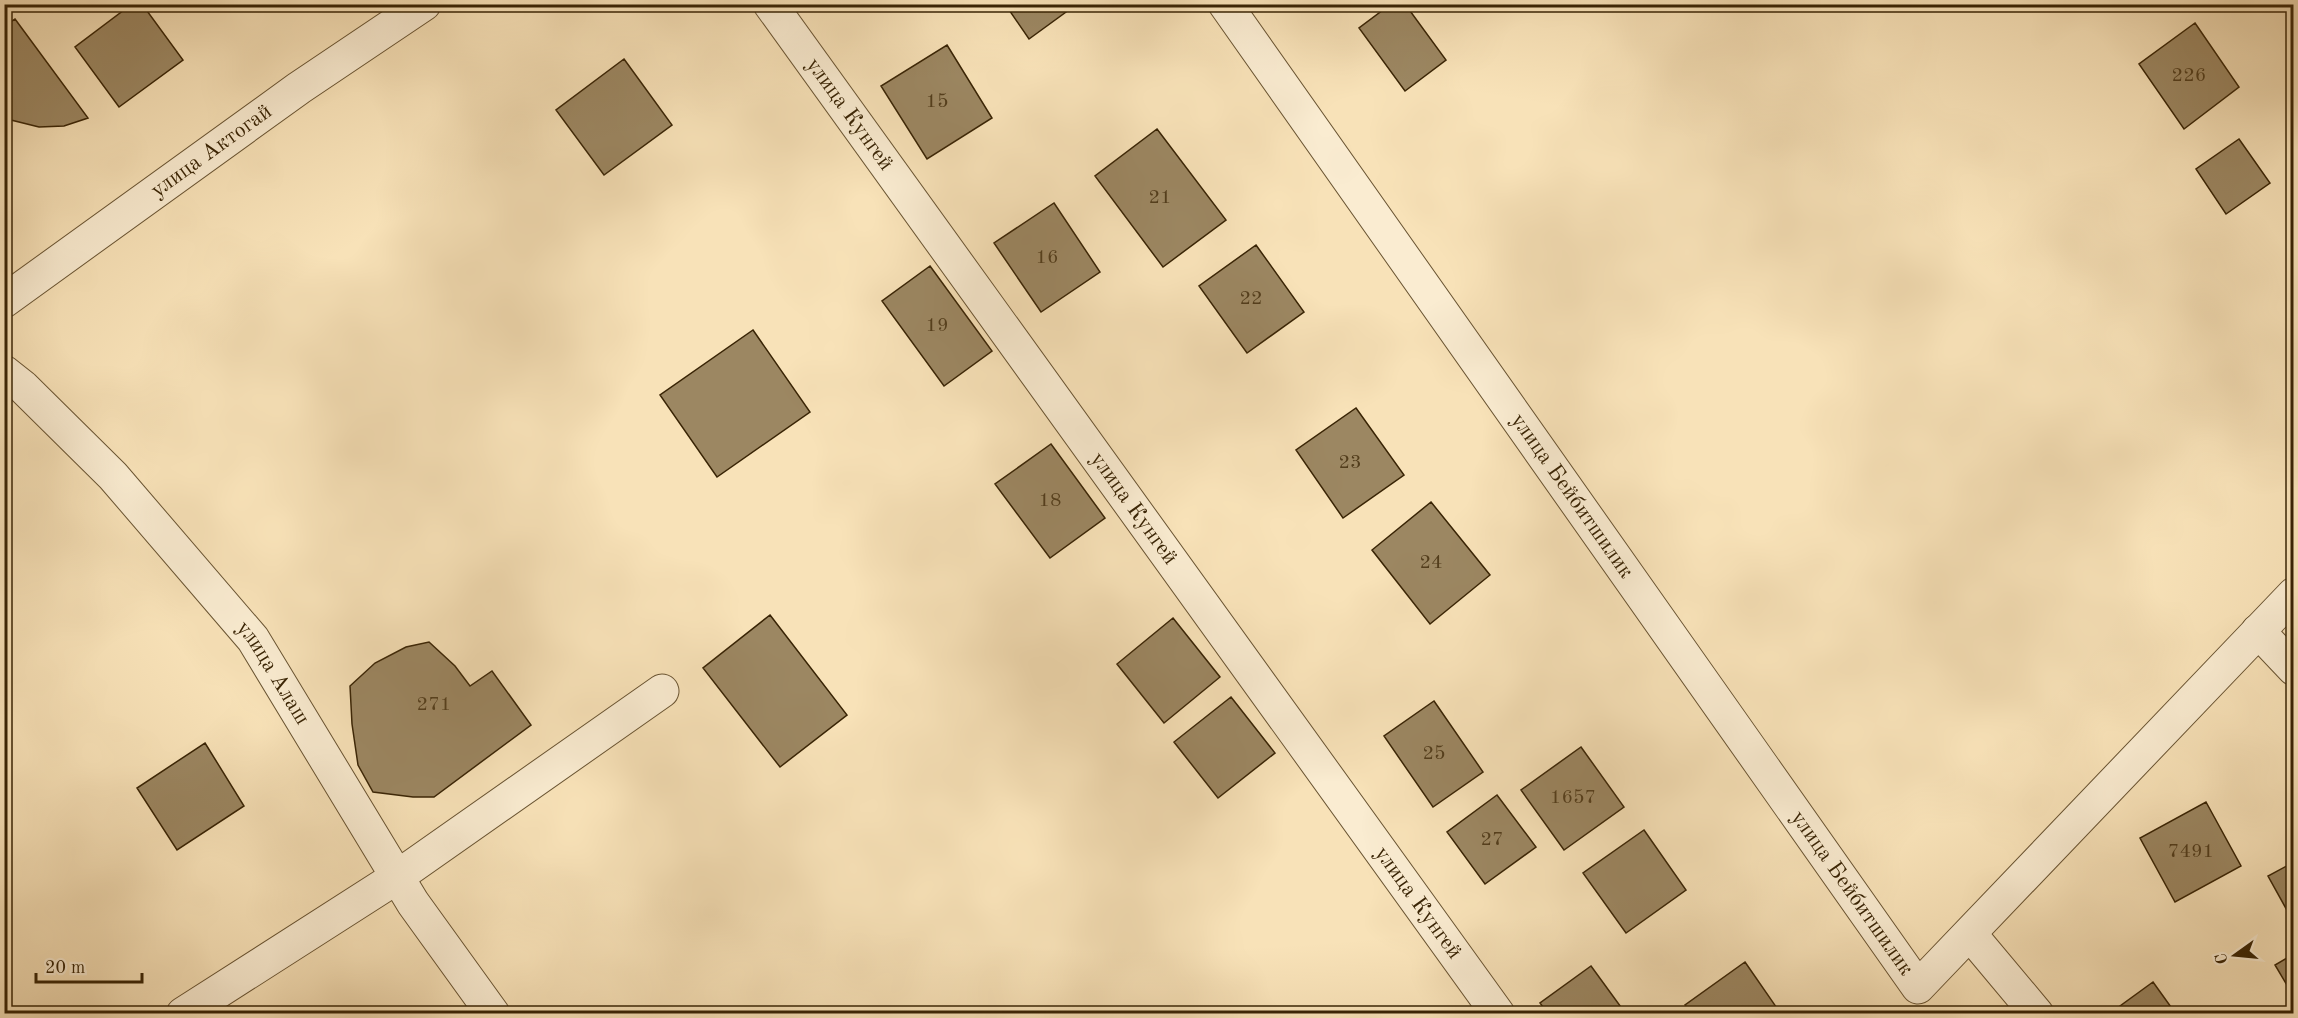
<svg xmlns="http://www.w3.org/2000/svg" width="2298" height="1018" font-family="'Old Standard TT',serif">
<rect width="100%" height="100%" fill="#f8e2b8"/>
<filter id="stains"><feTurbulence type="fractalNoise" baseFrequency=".00333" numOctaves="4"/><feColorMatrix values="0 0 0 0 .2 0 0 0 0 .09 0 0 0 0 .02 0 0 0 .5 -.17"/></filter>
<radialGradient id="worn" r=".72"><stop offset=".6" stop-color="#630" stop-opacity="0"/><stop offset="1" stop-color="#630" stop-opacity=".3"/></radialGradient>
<path fill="#9c8762" stroke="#392405" stroke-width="1.5" d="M132 4H142L183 60 119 107 75 47Z
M1005 4H1077L1029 39Z
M1391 4H1405L1446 60 1405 91 1359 28Z
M15 19 88 118 64 126 39 127 7 119 4 115V26Z
M2195 23 2239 87 2184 129 2139 64Z
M947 45 992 118 927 159 881 86Z
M624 59 672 125 604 175 556 110Z
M1157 129 1226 220 1163 267 1095 176Z
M2239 139 2270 183 2226 214 2196 169Z
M1054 203 1100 272 1041 312 994 243Z
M1256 245 1304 312 1247 353 1199 286Z
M930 266 992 351 944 386 882 301Z
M753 330 810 412 717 477 660 395Z
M1356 408 1404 475 1343 518 1296 450Z
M1051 444 1105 518 1050 558 995 484Z
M1431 502 1490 575 1430 624 1372 550Z
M770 615 847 715 780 767 703 668Z
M1173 618 1220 677 1164 723 1117 664Z
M429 642 455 666 470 686 492 671 531 725 434 797H413L373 792 358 765 352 724 350 686 375 663 406 647Z
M1231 697 1275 753 1218 798 1174 742Z
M1434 701 1483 772 1433 807 1384 736Z
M205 743 244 806 177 850 137 788Z
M1581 747 1624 807 1564 850 1521 790Z
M1497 795 1536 847 1485 884 1447 832Z
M2206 802 2241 866 2175 902 2140 838Z
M1644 830 1686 890 1626 933 1583 873Z
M2294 862V923L2268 876Z
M2294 954V997L2275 965Z
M1745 962 1781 1014H1691L1685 1005Z
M1591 966 1626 1014H1548L1540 1003Z
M2153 982 2176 1014H2109Z"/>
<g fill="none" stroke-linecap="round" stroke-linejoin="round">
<defs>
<g id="street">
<path id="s1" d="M770 4 1498 1014"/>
<path id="s2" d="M1225 4 1918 987 2294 594"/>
<path id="s3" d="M4 301 299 88 424 4"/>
<path id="s4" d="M4 372 23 387 113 476 253 639 413 903 493 1014"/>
<path d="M2258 631 2294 669"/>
<path d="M1970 934 2037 1014"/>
<path d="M183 1014 397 877 662 691"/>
</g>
</defs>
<use href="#street" stroke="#695432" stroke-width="35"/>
<use href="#street" stroke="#faecd1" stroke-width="33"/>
</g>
<g text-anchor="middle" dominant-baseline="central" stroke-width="6" stroke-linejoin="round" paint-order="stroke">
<g font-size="20" fill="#523d1c">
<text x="2189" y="76">226</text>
<text x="937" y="102">15</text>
<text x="1160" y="198">21</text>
<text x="1047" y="258">16</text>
<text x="1251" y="299">22</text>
<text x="937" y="326">19</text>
<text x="1350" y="463">23</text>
<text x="1050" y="501">18</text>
<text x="1431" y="563">24</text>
<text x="434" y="705">271</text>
<text x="1434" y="754">25</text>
<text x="1573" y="798">1657</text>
<text x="1492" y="840">27</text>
<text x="2191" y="852">7491</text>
</g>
<g font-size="22" fill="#392405" stroke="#faecd1">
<text stroke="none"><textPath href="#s1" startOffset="136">улица Кунгей</textPath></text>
<text stroke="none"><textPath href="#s3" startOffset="256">улица Актогай</textPath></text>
<text stroke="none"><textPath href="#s2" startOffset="602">улица Бейбитшилик</textPath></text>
<text stroke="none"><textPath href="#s1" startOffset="622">улица Кунгей</textPath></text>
<text stroke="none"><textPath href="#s4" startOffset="405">улица Алаш</textPath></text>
<text stroke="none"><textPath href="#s2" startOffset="1088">улица Бейбитшилик</textPath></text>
<text stroke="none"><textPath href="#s1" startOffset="1108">улица Кунгей</textPath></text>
</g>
</g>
<rect width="2298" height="1018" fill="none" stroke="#f8e2b8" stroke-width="24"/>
<rect x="6" y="6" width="2286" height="1006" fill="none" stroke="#392405" stroke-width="3"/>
<rect x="12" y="12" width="2274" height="994" fill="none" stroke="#392405" stroke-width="1.5"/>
<g transform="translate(2235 955) rotate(255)" stroke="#faecd1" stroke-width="4.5" paint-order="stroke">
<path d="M0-4.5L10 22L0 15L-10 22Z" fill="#392405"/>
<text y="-9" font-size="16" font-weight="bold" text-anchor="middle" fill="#392405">С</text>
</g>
<path d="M36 973v9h106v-9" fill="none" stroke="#392405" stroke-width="3"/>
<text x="45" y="973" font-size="18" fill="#392405" stroke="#faecd1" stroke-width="4.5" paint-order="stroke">20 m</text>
<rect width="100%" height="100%" filter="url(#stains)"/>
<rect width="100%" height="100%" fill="url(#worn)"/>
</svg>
